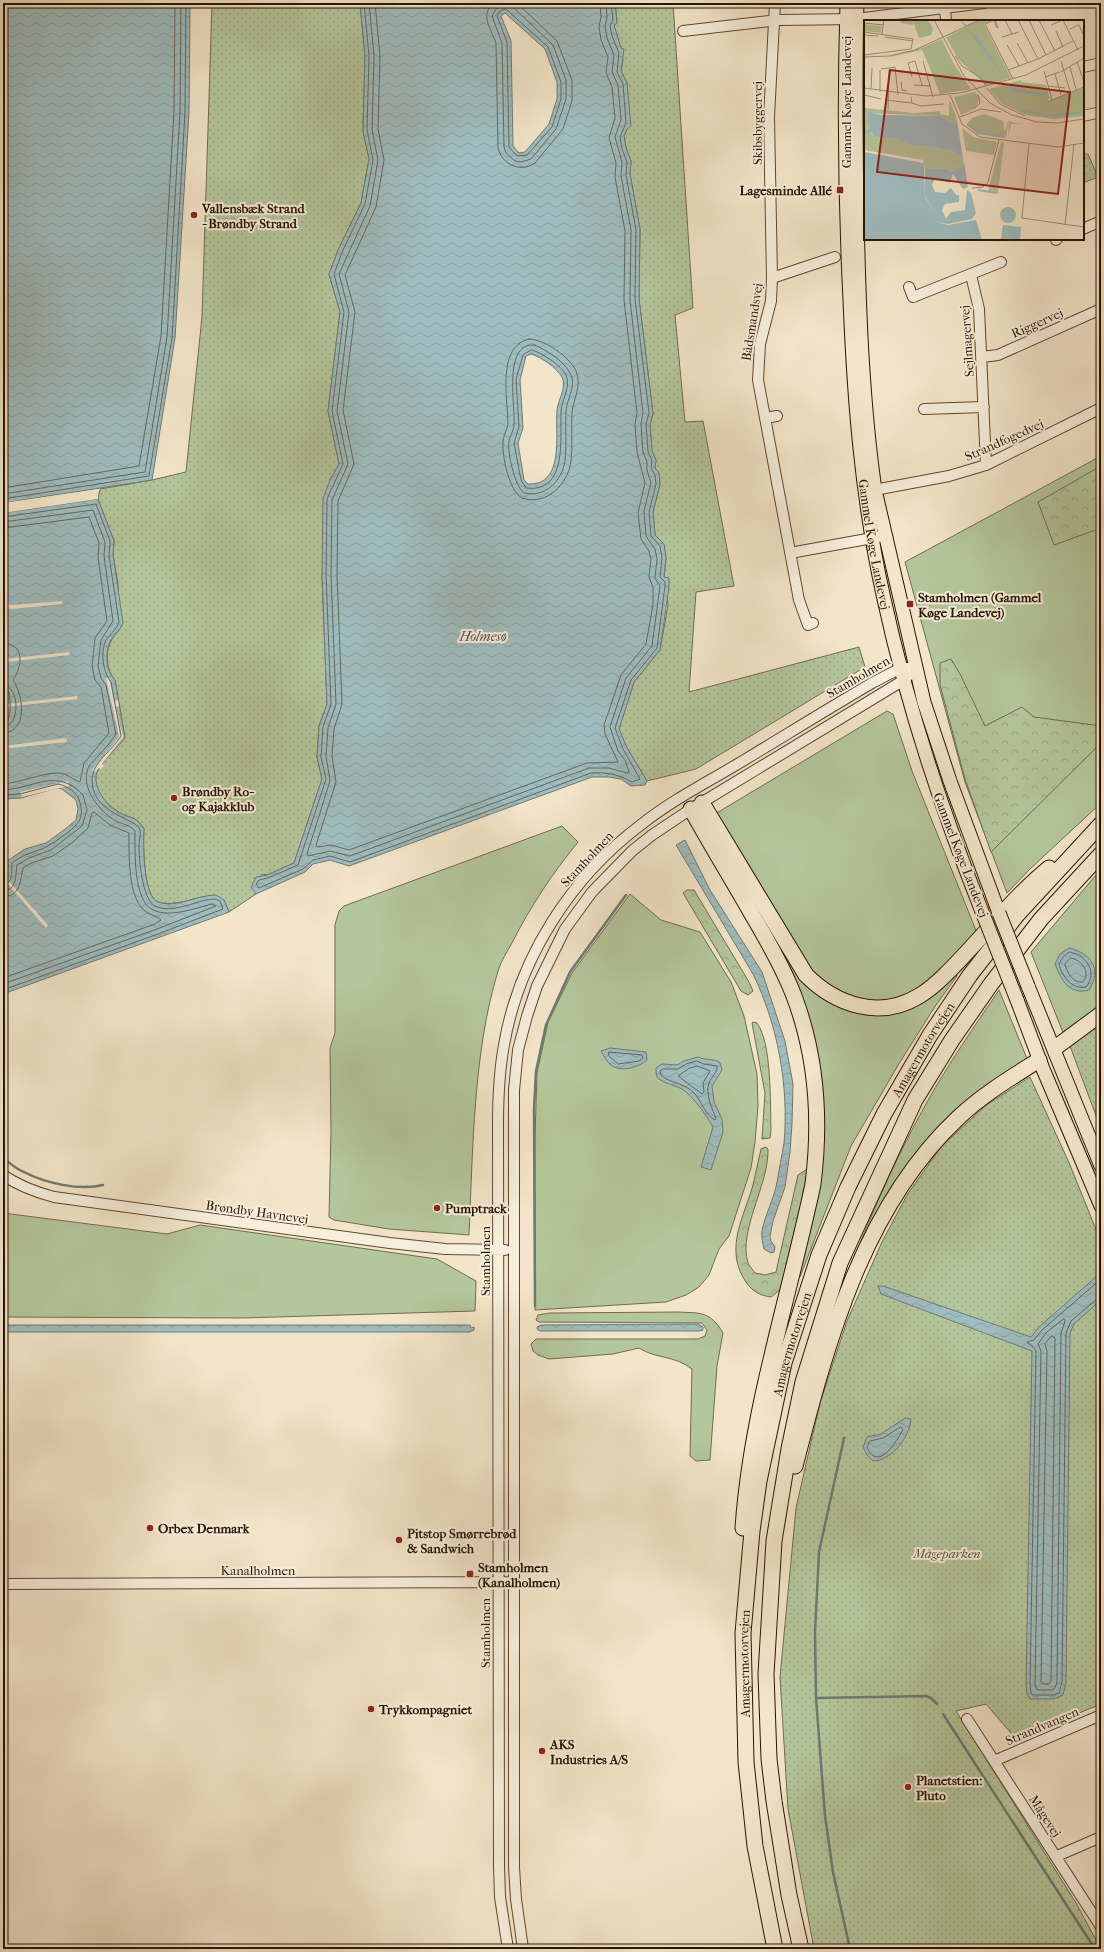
<svg xmlns="http://www.w3.org/2000/svg" width="1104" height="1952" font-family="'IM FELL French Canon',serif">
<defs>
<pattern id="forest-crowns" width="20" height="18" patternUnits="userSpaceOnUse"><rect width="20" height="18" fill="#b4c69b"/><path d="M2 6a3 3 0 1 1 6 0M12 15a3 3 0 1 1 6 0" fill="none" stroke="#9ba984"/></pattern>
<pattern id="park-dots" width="8" height="8" patternUnits="userSpaceOnUse"><rect width="8" height="8" fill="#b4c69b"/><path d="M2 2h.1M6 6h.1" fill="none" stroke="#9ba984" stroke-width="1.8" stroke-linecap="round"/></pattern>
<pattern id="water-waves" width="16" height="10" patternUnits="userSpaceOnUse"><rect width="16" height="10" fill="#9fbdbf"/><path d="M0 5q4-4 8 0t8 0" fill="none" stroke="#89a2a2"/></pattern>
</defs>
<rect width="100%" height="100%" fill="#f3e5c9"/>
<filter id="stains"><feTurbulence type="fractalNoise" baseFrequency=".005" numOctaves="4"/><feColorMatrix values="0 0 0 0 .2 0 0 0 0 .09 0 0 0 0 .02 0 0 0 .5 -.17"/></filter>
<radialGradient id="worn" r=".72"><stop offset=".6" stop-color="#630" stop-opacity="0"/><stop offset="1" stop-color="#630" stop-opacity=".3"/></radialGradient>
<path fill="#b4c69b" stroke="#6e6d4e" d="M1101 456V803L1030 869 1007 893 965 782 905 562Z
M887 711 893 714 912 771 977 933 929 982 910 993 889 1000 870 1003 849 1000 808 970 715 814Z
M705 819 799 974 890 1012 955 973 957 976 936 1005 900 1062 851 1146 800 1277 796 1276 819 1063Z
M562 826 578 842C552 874 530 907 512 943 507 952 501 961 498 971 473 1053 473 1149 469 1235L389 1229 334 1220 329 1217 331 1131 330 1048 335 1033V925L339 911 344 906Z
M1101 869V1008L1064 1035 1031 952Z
M630 894 661 920 700 932 731 982 744 1016 757 1074 758 1106 755 1142 751 1168 729 1236 719 1249 709 1275 699 1287 686 1295 666 1302 535 1310V1138L537 1073 548 1022 572 973Z
M999 990 1028 1061 949 1121 835 1308C861 1237 890 1168 927 1102 949 1063 974 1027 999 990Z
M3 1213 167 1234 200 1225 437 1259 476 1281 475 1311 243 1318 3 1317Z
M677 1312C701 1313 710 1311 723 1333L717 1366 710 1460 696 1461 690 1456 692 1369C674 1355 656 1359 639 1348L613 1354 549 1359 538 1355 533 1351 531 1344 536 1339H698L705 1336 707 1330 702 1323 539 1322 536 1320 538 1315 550 1313Z"/>
<path fill="url(#forest-crowns)" stroke="#6e6d4e" d="M1101 466V528L1054 545 1038 502Z
M951 659 960 674 985 726 1022 707 1034 717 1101 726V743L991 852 965 779 940 685V663Z
M687 890H694L749 982 753 991 748 995 741 991 683 893Z
M753 1022 757 1023C772 1044 770 1102 771 1129L770 1138 762 1139 765 1093 752 1023Z
M766 1147 768 1149C769 1185 738 1230 748 1263 750 1267 753 1270 755 1273L765 1275 776 1272 798 1175 807 1169 802 1205 781 1289 771 1297C757 1295 751 1290 744 1279 725 1247 744 1217 753 1185 756 1173 758 1161 761 1149Z"/>
<path fill="url(#park-dots)" stroke="#6e6d4e" d="M212 3H360L365 56 363 131 369 159 361 203 339 248 329 274 340 312 328 411 339 464 330 480 322 575 327 704 319 726 317 757 322 779 294 863 267 875 262 874 253 886 256 894 229 912 224 900C205 893 201 898 182 902 175 903 165 905 158 902 143 897 143 843 144 829 135 814 130 820 117 811 105 804 91 786 97 771 100 764 119 745 125 738L115 680C107 672 105 653 110 643 112 638 117 633 120 629L118 584 113 555 114 541 98 499 100 489 152 480 186 472 202 317Z
M615 3H673L693 308 675 315 685 422 703 421 734 586 696 592 689 692 859 647 865 667 696 769 647 781 627 748 619 729 634 682 660 650 668 605 667 595 669 586 664 577 666 558 664 545 655 535 653 512 660 484 659 473 655 468 656 460 652 451 650 424 653 414 639 299 640 229 630 174 631 161 626 148 624 136 627 129V83L621 71 623 60 614 25 617 23Z
M1083 154H1088L1098 177 1083 183Z
M1101 1024V1129L1070 1046Z
M1030 1077 1070 1165 1101 1242V1704L1016 1739 986 1704 956 1711 1076 1903 1101 1949H814L788 1809 780 1677 796 1508 820 1403 847 1321 882 1242 907 1195 941 1147 985 1106Z"/>
<path fill="url(#water-waves)" stroke="#6f7973" fill-rule="evenodd" d="M3 3H190L189 112 175 338 152 480 3 503Z
M360 3H615L617 23 614 25 621 48 624 49 621 71 627 83 631 126 627 129 624 136 626 148 631 161 630 174 640 229 639 299 653 414 650 424 652 451 656 460 655 468 659 473 660 484 653 512 655 535 664 544 666 558 664 577 669 578V586L660 650 634 682 619 729 627 748 647 781 645 785 631 786 621 779 609 777H592L349 866 330 860 313 864 305 872 256 894 251 887 256 877 267 875 294 863 322 779 317 757 319 726 327 704 322 575 323 498 330 480 339 464 328 411 340 312 329 274 339 248 361 203 369 159 363 131 365 56ZM505 13 545 49 557 82V99L549 124 525 152 519 153 513 146 511 41 501 16ZM531 354C541 357 557 368 562 377 567 387 558 400 557 410 555 434 565 486 528 484L524 480 518 443 523 428 520 380 526 356Z
M98 499 114 541 113 555 123 623C120 631 111 637 109 644 105 656 106 671 115 680L125 738C119 745 100 764 97 772 92 786 105 804 117 811 130 820 135 814 144 829 143 845 143 891 156 901 159 903 164 903 168 904 184 904 200 895 216 895L224 900 229 912 3 994V883L7 879V861L25 849 46 843 64 830 76 820 78 809 76 800 62 789 57 788 21 798 3 799V721L5 716 6 704 4 681 5 662 3 633V513Z
M685 840 710 890 762 972 785 1041 793 1084 792 1124 790 1152 785 1187 773 1221 770 1236 771 1241 775 1247 774 1252 771 1253 764 1249C763 1244 761 1237 762 1231 765 1215 774 1199 777 1182 779 1169 782 1156 784 1143 789 1087 778 1025 753 974L676 845Z
M1069 948C1092 954 1102 969 1089 990 1069 995 1062 981 1055 964L1060 954Z
M610 1048 646 1052 647 1060C639 1067 621 1073 611 1065 607 1062 604 1056 601 1051Z
M698 1057C706 1061 715 1058 720 1063L722 1070 712 1086 714 1102 722 1119 723 1132 711 1170 701 1167 713 1127C706 1115 693 1096 682 1089 675 1085 665 1084 659 1079 656 1077 656 1072 656 1068L662 1064 677 1065 684 1061Z
M1101 1275V1300L1074 1324 1070 1333 1066 1683 1063 1695 1054 1699H1030L1027 1694 1026 1685 1032 1351 881 1294 878 1286H883L1031 1337 1039 1327 1097 1276Z
M698 1324 703 1327V1330L699 1331H540L537 1329V1327L541 1325Z
M3 1325H470L471 1328 474 1327V1330L469 1332H3Z
M905 1418 911 1419C910 1436 892 1461 873 1461L867 1455 863 1447 867 1437 881 1434Z"/>
<path fill="#f3e5c9" d="M100 489 99 491 3 505V503Z
M98 497V499L3 513V511Z
M62 601V604L12 609 3 608V604L12 605Z
M69 652 70 655 5 662V659Z
M106 678H109L114 701 118 700 119 706 116 707 122 733 124 736 102 764 104 766 101 769 99 768 95 772 92 770 119 737Z
M77 696 78 699 6 707V704Z
M66 738 67 742 3 749V746Z
M68 781 69 786 22 797 20 792Z
M7 879 48 925 46 928 5 881Z"/>
<g fill="none" stroke-linecap="round" stroke-linejoin="round">
<path stroke="#646860" stroke-width="1" d="M364 3 369 56 367 130 373 160 365 204 343 250 334 274 344 312 332 411 343 464 327 499 326 575 331 704 323 727 321 757 326 779 298 865 268 878 259 880 256 884 259 888 303 869 313 860 330 856 350 862 591 773C606 772 618 774 632 782L640 779 623 749 615 728 631 680 657 648 665 586V582L660 577 662 558 660 546 651 536 649 512 656 484 655 475 651 468 652 461 648 451 646 424 649 413 635 299 636 230 626 175 627 162 622 149 620 137 626 123 623 84 617 72 619 53 612 36 610 26 613 20 611 3
M369 3 374 56 372 130 378 160 370 206 339 274 349 312 337 411 348 464 332 500 331 575 336 704 328 728 326 756 330 781 307 854 308 856 330 851 350 856 589 768H609L627 773 629 772 625 760 618 751 610 727 626 678 652 646 660 586 655 578 657 559 655 549 646 536 644 511 651 483 647 470V462L643 452 641 424 643 413 630 300 631 230 621 176 622 162 615 137 621 120 618 85 612 72 614 55 607 38 605 26 607 18 606 3
M375 3 380 56 378 129 384 160 376 207 345 275 355 312 343 410 354 464 338 501 337 575 342 704 334 729 332 756 336 782 316 845 318 847 331 845 349 850 587 763 618 762 605 734 604 725 621 675 646 644 653 605V587L649 577 651 559 649 551 641 539 638 513 645 483 637 452 635 424 637 413 624 300 625 231 615 177 616 163 609 138 615 118 612 87 606 73 608 57 601 40 599 27 601 17 600 3
M493 3C479 16 492 30 496 43L498 148C502 165 521 173 535 163L563 129 572 101V80L557 41 517 3
M505 4 512 6 553 45 566 80V99L556 129 531 159 521 162 515 161 506 153 504 147 502 43 492 16 496 9Z
M506 9 548 47 561 82V99L552 127 527 155 517 156 509 147 507 42 497 16 499 12Z
M529 339C544 339 570 357 576 371 582 386 574 397 572 412 571 428 573 445 571 461 568 485 546 506 522 498 509 491 502 456 503 442 503 436 507 430 508 424 508 401 496 346 529 339Z
M534 345C545 349 564 361 570 373 577 386 567 398 566 411 565 428 567 445 565 461 562 481 545 498 524 493 515 487 507 452 509 441 510 436 513 432 514 426 516 409 502 342 534 345Z
M532 350C542 353 561 365 566 375 571 387 562 399 561 411 560 437 568 494 526 488L521 480 514 443 519 427 516 379 523 355Z
M3 488 139 466 161 336 174 112 175 3
M3 494 145 472 167 337 180 112 181 3
M3 499 149 476 172 338 185 112 186 3
M3 517 96 504 110 541 109 556 119 622C116 630 110 634 106 640 100 652 103 673 111 682L121 736C112 751 92 762 92 781 93 815 137 818 140 830 141 835 139 841 139 846 139 859 142 899 155 906 174 915 197 899 215 899L220 901 223 909 158 934 3 990
M3 522 93 510 105 542 104 556 113 621 101 640 98 666 101 678 106 685 116 734C109 746 98 755 90 765 78 783 97 808 111 818 118 824 130 824 135 831 135 850 133 901 153 910 171 918 195 908 212 904L216 906 157 929 3 984
M3 528 89 517 99 543 98 557 107 621 95 638 92 666 95 680 101 687 109 733 84 763 80 782C73 780 68 774 60 773 45 772 19 783 3 784
M3 643C26 644 22 667 13 680 23 694 29 732 3 733
M3 685C20 686 21 726 3 727
M3 690 9 692C10 701 12 714 7 721L3 722
M3 790C36 788 56 767 83 795L87 810 82 826 51 850 29 858 17 865C15 875 18 890 3 891
M3 795 20 794 58 784C67 786 79 793 80 803 82 809 82 816 79 821 76 828 55 842 48 846 35 853 26 852 12 863 11 871 14 884 3 885
M3 897C21 896 20 881 23 868L31 863 53 856 73 842 88 828 92 813 94 812 110 825 129 833C129 853 128 891 141 907 148 916 157 915 161 920L155 924 3 978
M1070 952C1087 956 1098 972 1086 987 1072 990 1062 976 1059 964L1063 957Z
M1071 958C1082 960 1091 972 1083 982 1073 983 1067 973 1065 964Z
M609 1052 642 1055 643 1058 639 1061 618 1064 609 1056Z
M697 1061 704 1064 717 1066C718 1072 711 1077 709 1083 705 1093 712 1109 716 1118L715 1120C705 1115 701 1100 694 1093 685 1083 669 1083 661 1075L660 1071 663 1069H678L686 1064Z
M697 1066 710 1071 703 1083 704 1092 702 1094 678 1076 688 1069Z
M1101 1279 1042 1330 1034 1340 1027 1342 1034 1348 1036 1351 1030 1684 1031 1693 1033 1695H1053L1059 1693 1062 1682 1066 1333 1071 1321 1097 1299 1101 1298
M1064 1319 1065 1321 1061 1333 1057 1682 1055 1688 1052 1690H1037L1035 1684 1041 1351 1038 1344 1046 1333Z
M1052 1336 1055 1338 1051 1681 1049 1684H1043L1041 1682 1047 1351 1045 1344Z
M901 1427 903 1430C896 1441 879 1473 867 1447L870 1441 883 1438Z"/>
<path stroke="#6f7973" stroke-width="2.5" d="M3 1158C10 1163 16 1169 24 1172 45 1183 80 1191 103 1185
M535 1306 534 1109 536 1071 546 1025 570 972 626 895
M844 1438 819 1552 815 1632 816 1698 825 1816 833 1872 850 1949
M816 1698 926 1696 931 1698 937 1704
M943 1714 1095 1949"/>
<defs>
<path id="minor" d="M775 3 769 117 772 278 835 257
M945 8 946 21
M683 31 778 20 856 19 984 3
M1083 67 1101 63
M1083 116 1101 112
M1083 229 1101 221
M1056 240 1057 239
M971 275 979 309 986 465
M772 278 771 301 760 344 758 380 799 600 808 625 813 623
M909 287 913 297 1001 262
M982 357 998 355 1101 309
M924 409 984 407
M765 418 777 416
M869 491 949 476 986 465 1101 408
M790 553 878 537
M3 1175C19 1186 35 1192 54 1197L390 1243 445 1249 505 1250
M3 1584 514 1582
M967 1719 1101 1927
M994 1761 1101 1715
M1057 1856 1101 1837
M508 1949 500 1897 499 1866 498 1125C498 1098 499 1072 504 1045 519 958 571 877 642 824 671 801 704 784 736 765 781 738 826 710 872 683L901 668H916
M523 1949 516 1899 514 1867V1090L518 1050 527 1016 537 986 565 929 592 892 632 851 652 835 691 809 904 680 909 675"/>
<g id="major">
<path id="s1" d="M847 3C844 102 845 201 850 300 854 401 862 501 884 599 907 705 941 808 981 909"/>
<path d="M857 3C855 74 856 144 857 215 859 307 862 399 875 490L924 702 950 781 999 913"/>
<path d="M1028 986 1101 1166"/>
<path d="M1017 1000 1043 1069 1101 1206"/>
</g>
<g id="highway">
<path d="M702 803 806 975C836 1005 880 1020 919 996 929 990 937 983 945 975 981 940 1010 900 1049 868"/>
<path d="M691 809C710 843 730 876 749 909 765 937 782 965 794 996 817 1057 821 1120 813 1184 789 1298 751 1411 743 1528"/>
<path d="M1055 1048 1101 1014"/>
<path d="M795 1466C827 1343 862 1208 958 1118 982 1095 1012 1077 1039 1060"/>
<path id="s2" d="M775 1949 755 1846 746 1762 743 1633 752 1531 759 1481 784 1363 819 1255 848 1187 884 1114 930 1035 970 975 1017 915 1101 824"/>
<path d="M801 1949 789 1895 774 1801 769 1759 766 1674 774 1541 789 1449 803 1382 840 1263 915 1100 952 1040 991 984 1041 919 1101 854"/>
</g>
</defs>
<use href="#minor" stroke="#5b4832" stroke-width="12"/>
<use href="#major" stroke="#281400" stroke-width="15"/>
<use href="#highway" stroke="#281400" stroke-width="17"/>
<use href="#minor" stroke="#f7eedc" stroke-width="10"/>
<use href="#major" stroke="#f3e5c9" stroke-width="13"/>
<use href="#highway" stroke="#f3e5c9" stroke-width="15"/>
<defs>
<path id="major-bridge" d="M981 909 1017 1000
M999 913 1028 986"/>
</defs>
<use href="#major-bridge" stroke="#281400" stroke-width="15" stroke-linecap="butt"/>
<use href="#major-bridge" stroke="#f3e5c9" stroke-width="13"/>
</g>
<g fill="#8f2418" stroke="#f7eedc" stroke-width="1.5">
<rect x="836" y="186" width="8" height="8" rx="2"/>
<circle cx="194" cy="215" r="4"/>
<rect x="906" y="600" width="8" height="8" rx="2"/>
<circle cx="174" cy="798" r="4"/>
<circle cx="437" cy="1208" r="4"/>
<circle cx="150" cy="1528" r="4"/>
<circle cx="399" cy="1540" r="4"/>
<rect x="466" y="1570" width="8" height="8" rx="2"/>
<circle cx="371" cy="1709" r="4"/>
<circle cx="542" cy="1751" r="4"/>
<circle cx="908" cy="1787" r="4"/>
</g>
<g text-anchor="middle" dominant-baseline="central" stroke-width="4" stroke-linejoin="round" paint-order="stroke">
<g font-size="13" fill="#281400" stroke="#f7eedc">
<text transform="translate(846 102) rotate(-90)">Gammel Køge Landevej</text>
<text transform="translate(757 123) rotate(-90)">Skibsbyggervej</text>
<text transform="translate(752 322) rotate(-81)">Bådsmandsvej</text>
<text transform="translate(1037 323) rotate(-24)">Riggervej</text>
<text transform="translate(967 341) rotate(-94)">Sejlmagervej</text>
<text transform="translate(1004 440) rotate(-24)">Strandfogedvej</text>
<text stroke="none"><textPath href="#s1" startOffset="543">Gammel Køge Landevej</textPath></text>
<text transform="translate(858 677) rotate(-30)">Stamholmen</text>
<text transform="translate(961 855) rotate(69)">Gammel Køge Landevej</text>
<text transform="translate(587 859) rotate(-47)">Stamholmen</text>
<text stroke="none"><textPath href="#s2" startOffset="936">Amagermotorvejen</textPath></text>
<text transform="translate(257 1212) rotate(8)">Brøndby Havnevej</text>
<text transform="translate(485 1261) rotate(-90)">Stamholmen</text>
<text stroke="none"><textPath href="#s2" startOffset="612">Amagermotorvejen</textPath></text>
<text x="258" y="1570">Kanalholmen</text>
<text transform="translate(485 1633) rotate(-90)">Stamholmen</text>
<text stroke="none"><textPath href="#s2" startOffset="288">Amagermotorvejen</textPath></text>
<text transform="translate(1042 1726) rotate(-23)">Strandvangen</text>
<text transform="translate(1045 1816) rotate(57)">Mågevej</text>
</g>
<g font-size="13" font-weight="bold" fill="#281400" stroke="#f7eedc" text-anchor="start">
<text x="832" y="190" text-anchor="end">Lagesminde Allé</text>
<text x="202" y="208">Vallensbæk Strand<tspan x="202" dy="15">- Brøndby Strand</tspan></text>
<text x="918" y="597">Stamholmen (Gammel<tspan x="918" dy="15">Køge Landevej)</tspan></text>
<text x="182" y="791">Brøndby Ro-<tspan x="182" dy="15">og Kajakklub</tspan></text>
<text x="445" y="1208">Pumptrack</text>
<text x="158" y="1528">Orbex Denmark</text>
<text x="407" y="1533">Pitstop Smørrebrød<tspan x="407" dy="15">&amp; Sandwich</tspan></text>
<text x="478" y="1567">Stamholmen<tspan x="478" dy="15">(Kanalholmen)</tspan></text>
<text x="379" y="1709">Trykkompagniet</text>
<text x="550" y="1744">AKS<tspan x="550" dy="15">Industries A/S</tspan></text>
<text x="916" y="1780">Planetstien:<tspan x="916" dy="15">Pluto</tspan></text>
</g>
<g font-size="13" font-style="italic" fill="#595236" stroke="#f7eedc">
<text x="947" y="1553">Mågeparken</text>
</g>
<g font-size="14" font-style="italic" fill="#524f43" stroke="#f7eedc">
<text x="483" y="636">Holmesø</text>
</g>
</g>
<g transform="translate(864 20)">
<rect width="220" height="220" fill="#f3e5c9"/>
<path d="M78 20 90 44 107 69 76 74 58 28ZM111 72 115 77 112 88 97 95 90 77ZM121 94 139 101 141 112 144 101 156 104H147L144 118 145 101 142 117 114 113 103 104 108 98ZM98 108 109 117 133 122 130 135 102 131ZM137 122 140 123 134 173 124 171Z" fill="#b4c69b"/>
<path d="M78 19 74 23 78 33 70 35V38L74 45 76 60 72 61 58 30 17 39 58 28ZM94 58 103 70 85 72 92 69Z" fill="#b4c69b"/>
<path d="M37 0H64L69 8 67 15 55 18 49 1V5L37 3ZM117 0H128L120 4 147 58 122 65 94 39 82 17ZM0 4 18 6 17 13 0 11ZM157 60V62L182 65 186 78 182 82 220 68V96L190 99 162 95 138 84 125 69ZM85 79 92 96 93 101 88 103 75 96 5 93 6 110 1 106 0 88 50 93 76 91V94L85 96ZM6 112 10 117 32 119 43 124 89 131 99 138V147L92 148 87 152 83 149 61 148 59 140 0 130V114Z" fill="#b4c69b"/>
<path d="M96 0 102 5 114 0 102 6 109 15H112L142 59ZM144 63 149 68 182 73V76L150 72 143 85 149 72ZM4 92 18 95 75 96 88 103 93 101 99 138 89 131 43 124 32 119 10 117 7 112 0 114V103L3 109H6ZM0 132 60 143 61 177 73 196 61 176V148L83 149 87 152 92 148 99 147 100 141 104 167 99 169 89 154 86 163 71 159 68 165 71 172 81 173 87 168 92 175H95V182L81 184 78 190 82 199 87 192 101 190 103 170 107 173 112 193 108 199 84 204 70 201 84 205 112 200 118 220H0ZM136 195a8 8 0 1 1 16 0a8 8 0 1 1-16 0ZM139 205 157 207 156 220 137 219Z" fill="#9fbdbf"/>
<path fill="none" stroke="#9fbdbf" stroke-width="2" d="M156 90 186 96 220 92M103 104 114 113 140 117M114 170 133 173"/>
<path fill="none" stroke="#a29179" stroke-width="1" d="M70 0 100 56 126 83 148 95 173 102 193 103 220 99M130 0 121 4 149 59M131 0 134 7 133 8 130 1ZM141 0 148 14M154 0 174 39M165 0 182 35M175 0 191 31M199 0 214 30M0 3 20 5M187 5 199 0M206 9 215 5 219 14M192 11 199 27M0 12 49 19 47 29 0 35M18 14 20 0M0 15 14 16M21 17 49 21M138 17 155 12M153 23 164 43M143 25 155 46M91 36 98 46 117 58 122 66M0 37 25 36 51 30 116 0M59 41 69 77M197 41 206 71M213 42 220 62M206 47 212 69M17 49 31 47 34 75M144 50 174 39 209 21M180 51 188 80M197 52 220 38M191 54 197 75M48 57 44 43 51 41 58 65M181 57 196 52M37 62 38 70 43 71M50 65 67 66M184 66 201 68M0 68 62 76 96 73 162 55 220 26M123 68 136 84 161 96M7 69 8 48M16 72V50M0 75 17 79M86 75 98 104 116 117 194 127 220 123M21 80 48 83 47 77M183 82 220 67M48 83 57 86 80 84M24 89 25 50M110 89 116 83 114 74M96 97 117 89 137 92M165 123 158 198 220 207M108 168 119 167 124 162 135 120M201 205 210 124"/>
<path fill="#8f2418" fill-opacity="0.15" stroke="#8f2418" stroke-width="2" d="M26 50 206 72 194 174 13 152Z"/>
<rect width="220" height="220" fill="none" stroke="#281400" stroke-width="2"/>
</g>
<rect width="1104" height="1952" fill="none" stroke="#f3e5c9" stroke-width="16"/>
<rect x="4" y="4" width="1096" height="1944" fill="none" stroke="#281400" stroke-width="2"/>
<rect x="8" y="8" width="1088" height="1936" fill="none" stroke="#281400"/>
<rect width="100%" height="100%" filter="url(#stains)"/>
<rect width="100%" height="100%" fill="url(#worn)"/>
</svg>
